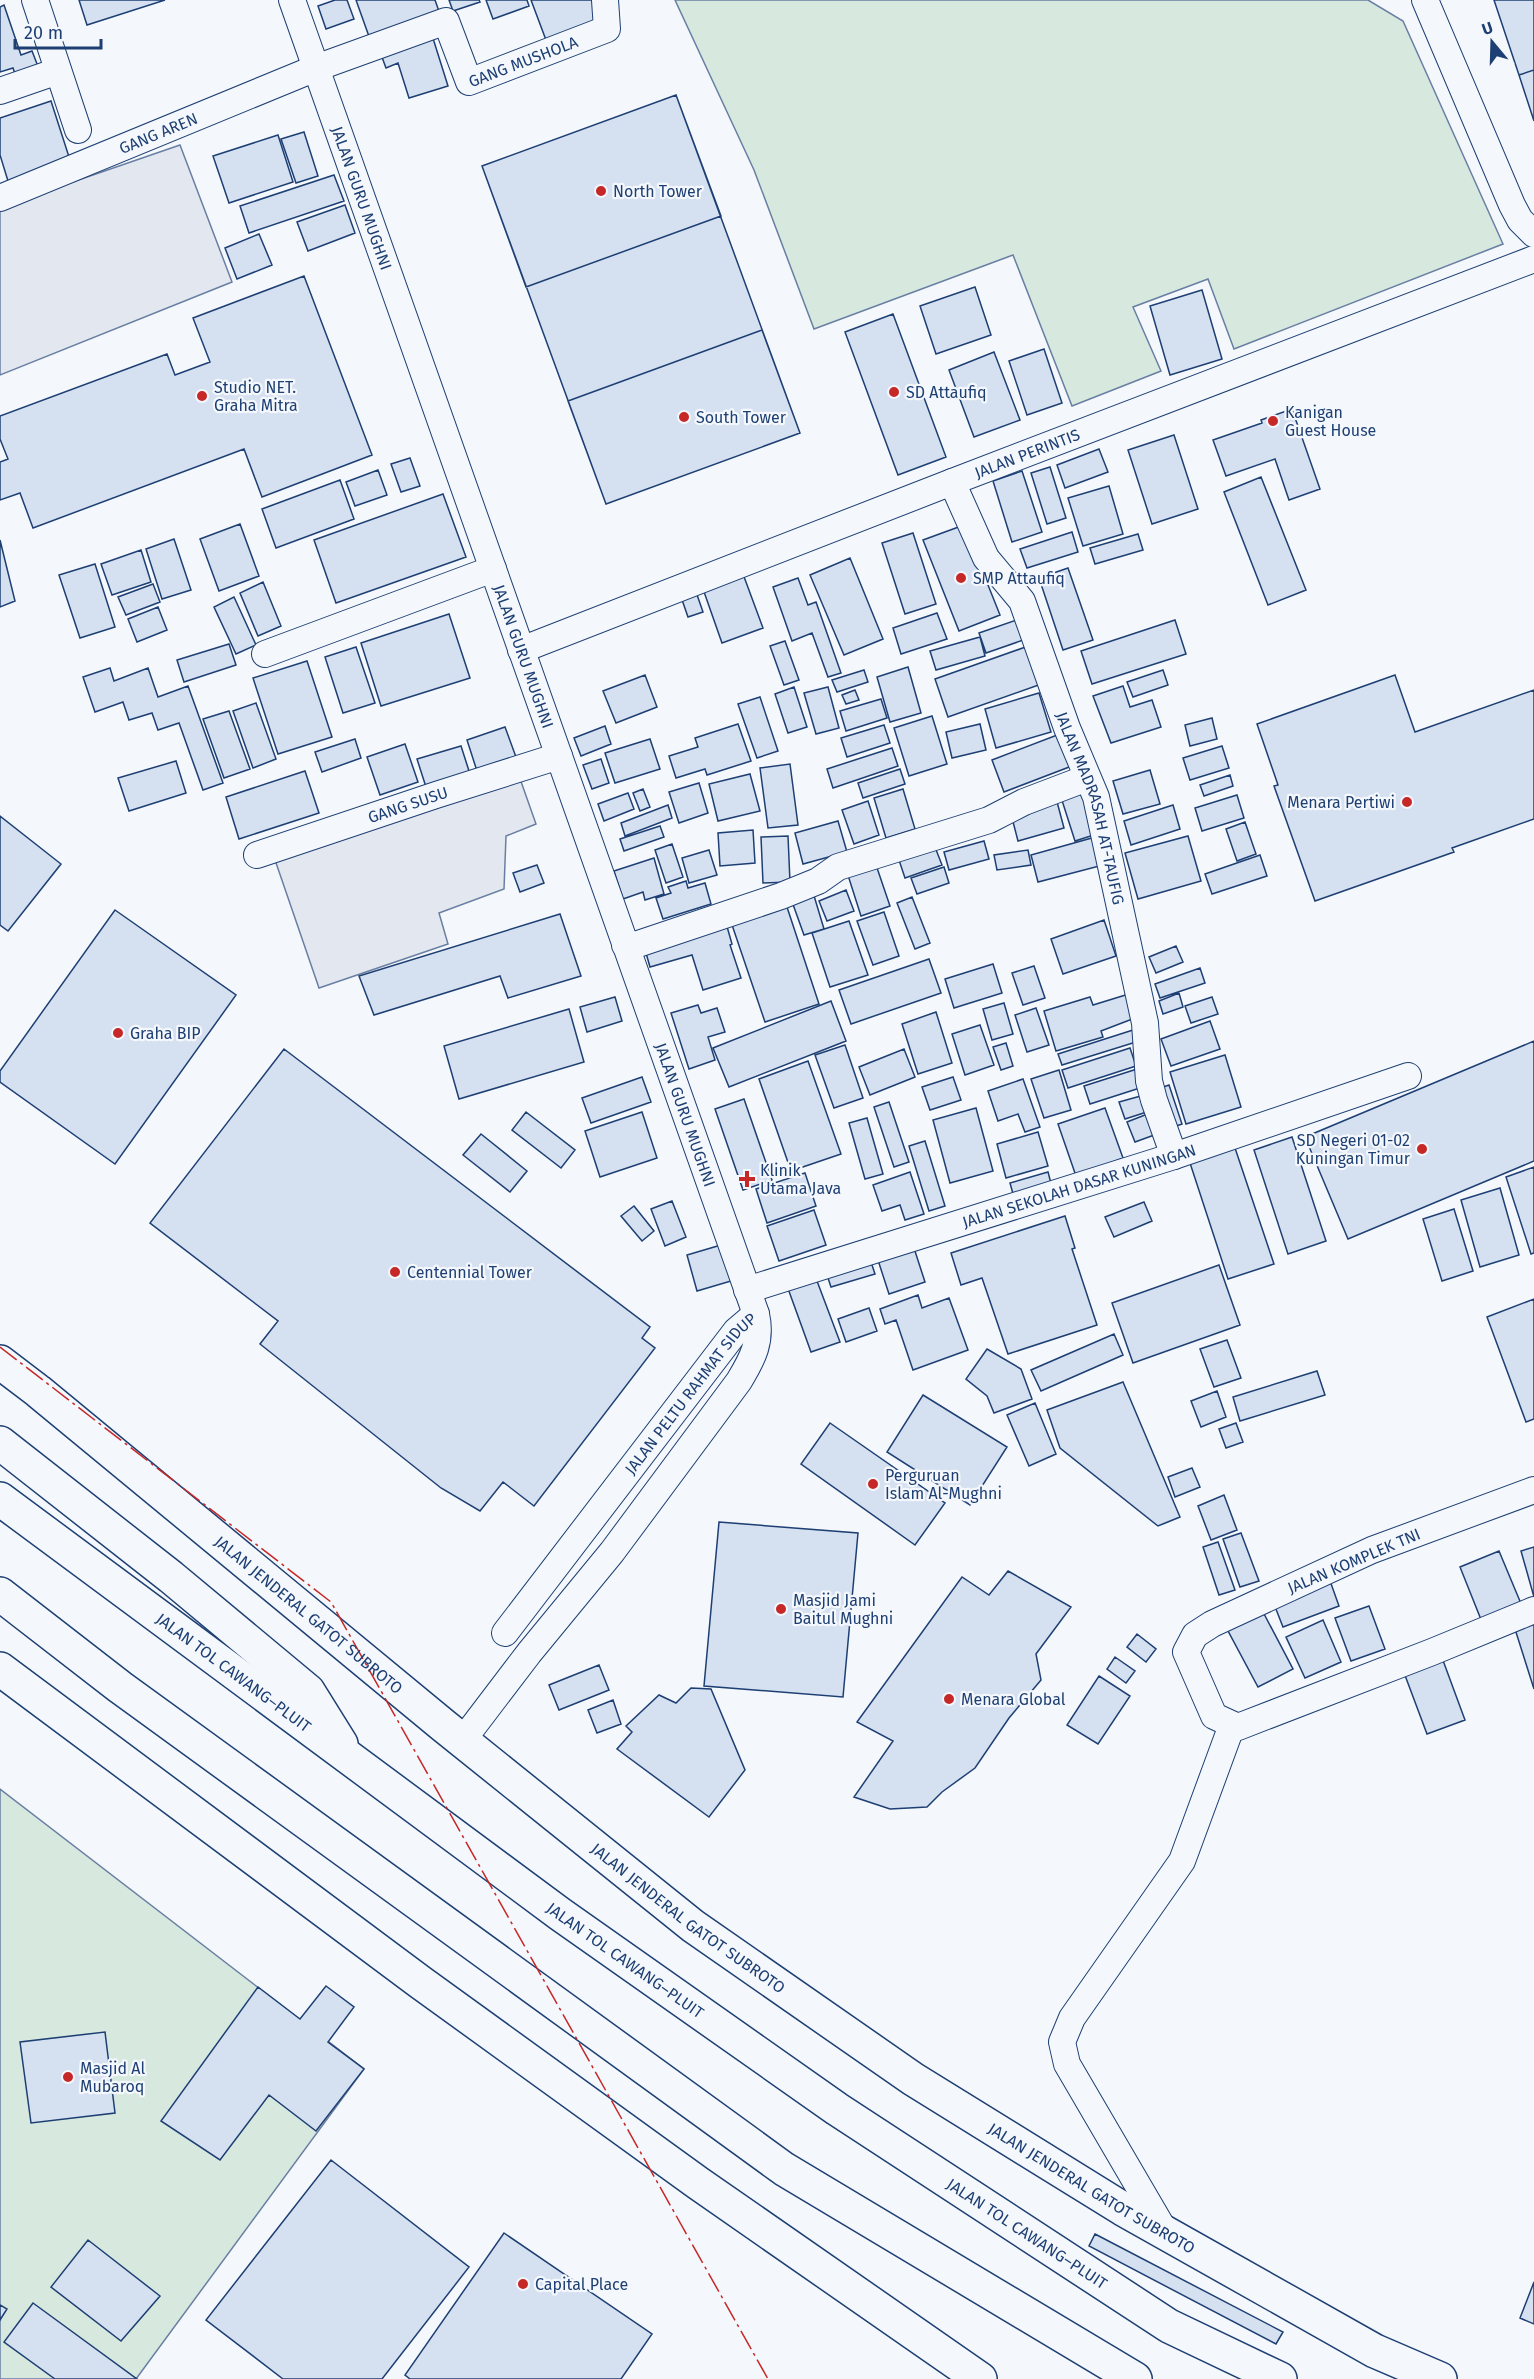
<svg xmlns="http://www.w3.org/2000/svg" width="1534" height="2379" font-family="'Fira Sans',sans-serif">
<rect width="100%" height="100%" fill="#f4f7fb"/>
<path fill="#d7e8df" stroke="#687fa3" stroke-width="1.5" d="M675 0H1368L1403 21 1503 244 1234 349 1208 279 1133 307 1161 371 1072 406 1013 255 814 329 754 170Z
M0 1789 364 2069 136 2379H0Z"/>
<path fill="#e3e8f0" stroke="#687fa3" stroke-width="1.5" d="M180 145 232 282 0 375V207Z
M518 773 536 824 506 836 504 889 439 913 448 944 319 988 274 857Z"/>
<path fill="#d5e0f0" stroke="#1d3f73" stroke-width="1.5" d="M79 0H165L87 25Z
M335 0H347L354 19 326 29 318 6Z
M356 0H435L441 17 371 42Z
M449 0H479L480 2 453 11Z
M486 0H527L529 6 493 19Z
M531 0H594L601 20 546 40Z
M1494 0H1534V70L1519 75Z
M4 5 21 55 32 51 39 69 16 77 13 68 0 72V7Z
M431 32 448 86 409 98 398 63 386 68 379 49Z
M1534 70V121L1519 75Z
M676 95 721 216 526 287 482 166Z
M676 95 800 433 606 504 482 166Z
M51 101 70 160 8 181 0 155V118Z
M304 132 318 176 296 183 281 139Z
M278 135 293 182 229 203 213 156Z
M334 175 344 201 249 233 240 206Z
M345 205 355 233 308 251 297 222Z
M259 234 272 265 237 279 225 248Z
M304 276 372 455 262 497 244 449 33 528 20 493 0 500V462L8 459 0 439V416L167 354 175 375 210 362 193 318Z
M975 287 991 335 936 354 920 306Z
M1202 290 1222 359 1170 375 1150 306Z
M893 314 946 457 898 475 845 332Z
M762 330 800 433 606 504 568 401Z
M1044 349 1062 403 1027 415 1009 361Z
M994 352 1020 420 974 437 949 370Z
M1292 409 1320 489 1289 500 1275 459 1226 476 1213 440 1262 423 1261 420Z
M1174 435 1198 509 1152 524 1128 450Z
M1099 449 1108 472 1065 488 1057 465Z
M410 458 420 486 401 492 391 464Z
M1050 467 1066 518 1047 524 1031 473Z
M378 470 387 495 355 506 346 482Z
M1022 471 1042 532 1012 542 993 481Z
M1261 477 1306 590 1268 605 1224 492Z
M340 480 354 519 276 548 262 509Z
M1109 486 1123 534 1083 546 1068 498Z
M443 494 466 557 336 603 314 540Z
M240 524 259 576 219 591 200 539Z
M964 525 1000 615 959 631 923 540Z
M1072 532 1078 552 1027 568 1020 549Z
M913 533 936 604 905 614 882 543Z
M1138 534 1143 550 1095 564 1090 548Z
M174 539 191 590 162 599 146 549Z
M0 540 15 601 0 607Z
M141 550 151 582 112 595 101 564Z
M850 558 883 639 844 655 810 575Z
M95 564 115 627 80 638 59 575Z
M1068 568 1093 640 1063 650 1039 578Z
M743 574 763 628 722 643 703 589Z
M798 578 808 605 816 602 841 673 828 677 812 633 792 641 773 587Z
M263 582 281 626 258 636 240 593Z
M153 584 160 602 126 615 118 597Z
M695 589 703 612 688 617 680 594Z
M234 597 256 645 236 654 214 607Z
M158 607 167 630 137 642 128 619Z
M937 613 947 639 901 654 893 628Z
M449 614 470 678 381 706 361 643Z
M1025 617 1032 637 986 653 979 633Z
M1175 620 1186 654 1092 684 1081 651Z
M980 637 985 656 936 670 930 651Z
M785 641 799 680 784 685 770 646Z
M229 644 236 665 184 682 177 660Z
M1034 644 1047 682 948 717 935 679Z
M356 647 375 703 343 713 325 657Z
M307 661 332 737 278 754 253 678Z
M908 667 921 713 890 722 877 677Z
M110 668 114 681 148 668 158 697 188 686 223 783 203 790 179 723 158 730 152 713 129 720 123 702 95 712 83 677Z
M864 670 868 682 837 692 832 680Z
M1163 670 1168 685 1133 697 1127 682Z
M645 675 657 707 616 723 603 691Z
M1395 675 1415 732 1534 690V819L1452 848 1454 852 1315 901 1274 786 1278 785 1257 724Z
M1123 686 1130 707 1152 700 1161 727 1111 743 1093 696Z
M794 687 807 727 788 733 775 694Z
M828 687 839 728 816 734 804 693Z
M855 690 859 700 846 704 842 695Z
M1039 693 1051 732 996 748 985 709Z
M760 697 778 751 757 758 738 704Z
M881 699 887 718 846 731 840 711Z
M256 703 276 759 253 768 233 711Z
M229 711 250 769 224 778 203 719Z
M932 716 947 764 909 776 894 728Z
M1212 718 1217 739 1190 746 1185 725Z
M738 724 751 761 707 775 705 769 676 778 669 756 698 747 695 738Z
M980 724 986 750 952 758 946 732Z
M884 725 890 743 847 757 841 738Z
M605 726 611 744 581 756 574 738Z
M505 727 516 757 477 771 467 740Z
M1065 732 1077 764 1004 792 992 760Z
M355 739 361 758 322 772 315 752Z
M650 739 660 769 615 783 605 753Z
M405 744 418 782 380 795 367 757Z
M461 746 470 774 426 787 417 759Z
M1222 746 1229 768 1190 780 1183 758Z
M892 748 898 766 833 788 827 769Z
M601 759 609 783 592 789 583 765Z
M176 761 186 793 129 811 118 778Z
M790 764 798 825 768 828 760 768Z
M900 769 905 784 863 798 858 783Z
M1150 770 1160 804 1123 814 1113 781Z
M305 771 319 813 239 839 226 797Z
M750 774 760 811 718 821 709 784Z
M1230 775 1233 786 1204 796 1200 785Z
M699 783 708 813 679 823 669 792Z
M1080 784 1097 834 1075 841 1059 791Z
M643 789 650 807 640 811 633 793Z
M903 789 915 829 886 838 874 798Z
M628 793 634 809 604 821 598 804Z
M1237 795 1244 818 1202 831 1195 808Z
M1056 798 1064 828 1018 841 1010 810Z
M868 801 879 835 854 844 842 810Z
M668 805 672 818 625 836 621 823Z
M1173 805 1180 829 1131 845 1124 821Z
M0 816 61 864 8 931 0 925Z
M838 821 847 852 803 864 795 833Z
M1245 822 1256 854 1237 861 1226 829Z
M660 826 664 837 624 851 620 839Z
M753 830 755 863 720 866 718 833Z
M788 836 790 882 763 883 761 837Z
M1099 836 1107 864 1038 882 1031 855Z
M1188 836 1201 881 1138 899 1125 853Z
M984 841 989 859 949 870 944 852Z
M933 842 942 865 905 878 897 854Z
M672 844 683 877 666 883 655 850Z
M709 850 717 875 689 883 682 858Z
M1028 850 1031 865 997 870 994 855Z
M1260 855 1267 876 1212 894 1205 874Z
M654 858 664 894 645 900 643 892 623 899 614 871Z
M874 859 890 906 861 916 846 869Z
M537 865 544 883 520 892 513 873Z
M944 867 949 883 917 894 911 878Z
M686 881 688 888 705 883 711 904 663 919 656 898 671 893 668 887Z
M812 889 824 929 804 935 790 896Z
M846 890 854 911 827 921 819 901Z
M912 897 930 943 915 949 897 903Z
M785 901 819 1004 765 1022 730 919Z
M115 910 236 995 115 1164 0 1082V1071Z
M884 912 899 956 873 965 857 921Z
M560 914 581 976 508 998 500 976 374 1015 359 976Z
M1104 920 1116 956 1063 974 1051 939Z
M849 921 868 975 830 987 812 933Z
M726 923 732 944 730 945 741 978 703 990 692 955 650 967 644 946Z
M1176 946 1183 962 1156 973 1149 957Z
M929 959 941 993 851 1024 839 990Z
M993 964 1002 993 954 1008 945 979Z
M1034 966 1045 998 1023 1005 1012 973Z
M1200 968 1205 983 1160 998 1155 984Z
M1132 993 1135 1018 1101 1031 1103 1037 1056 1051 1044 1011 1090 997 1093 1005Z
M1179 993 1183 1007 1163 1014 1159 1001Z
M615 997 622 1021 587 1032 580 1007Z
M1212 997 1218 1014 1191 1023 1185 1006Z
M831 1001 846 1041 729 1087 713 1048Z
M1004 1003 1013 1034 992 1040 983 1009Z
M698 1005 701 1013 717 1008 725 1032 708 1037 715 1060 689 1069 671 1013Z
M1036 1008 1049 1045 1027 1052 1015 1015Z
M569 1009 584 1062 459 1099 444 1046Z
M936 1012 952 1063 918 1074 902 1024Z
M1210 1021 1220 1049 1171 1066 1161 1039Z
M980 1025 994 1065 965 1075 952 1034Z
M1133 1030 1136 1042 1062 1065 1058 1054Z
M1534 1041V1161L1348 1239 1305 1137Z
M1006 1043 1013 1066 1001 1070 993 1047Z
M845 1045 863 1098 834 1108 815 1055Z
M1130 1048 1136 1066 1068 1088 1062 1070Z
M284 1049 650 1327 642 1338 655 1348 534 1506 503 1482 480 1511 441 1488 260 1344 278 1321 150 1223Z
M904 1049 915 1077 870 1095 859 1067Z
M1225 1055 1241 1107 1186 1124 1170 1072Z
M808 1061 841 1154 791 1171 759 1079Z
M1137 1069 1143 1087 1090 1104 1084 1086Z
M1059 1070 1071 1110 1044 1118 1031 1079Z
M642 1077 651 1102 591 1123 582 1098Z
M953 1077 961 1100 930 1110 922 1087Z
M1023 1079 1040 1127 1025 1132 1018 1114 998 1121 988 1091Z
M1169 1085 1182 1124 1168 1129 1155 1090Z
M1148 1094 1153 1110 1125 1119 1119 1102Z
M744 1099 772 1180 743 1190 715 1109Z
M889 1102 909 1162 894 1167 874 1107Z
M976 1108 993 1171 950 1183 933 1120Z
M1105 1108 1123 1158 1076 1176 1058 1124Z
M526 1112 575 1150 561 1168 512 1130Z
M642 1112 657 1158 600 1177 585 1131Z
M1150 1113 1157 1134 1135 1142 1127 1122Z
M867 1118 883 1174 865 1179 849 1123Z
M1038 1132 1048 1166 1006 1178 997 1144Z
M481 1134 527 1171 510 1192 463 1155Z
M1292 1137 1326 1241 1288 1254 1254 1150Z
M925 1141 945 1206 929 1211 909 1146Z
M1235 1148 1274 1264 1228 1279 1190 1163Z
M1534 1167V1253L1531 1254 1506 1177Z
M910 1172 924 1214 905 1220 900 1205 882 1211 873 1185Z
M1048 1172 1053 1191 1015 1201 1010 1183Z
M805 1173 816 1206 767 1223 756 1189Z
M1500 1188 1519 1255 1480 1267 1461 1200Z
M672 1201 686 1237 665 1246 651 1209Z
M1144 1202 1152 1221 1114 1237 1105 1217Z
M634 1206 654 1231 642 1241 621 1216Z
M1454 1209 1473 1271 1442 1281 1423 1219Z
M814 1210 826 1245 779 1261 767 1226Z
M1065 1216 1075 1248 1072 1249 1097 1325 1008 1354 982 1278 961 1285 951 1253Z
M721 1245 731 1281 697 1291 687 1255Z
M913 1245 925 1282 889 1294 877 1257Z
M870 1259 875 1274 831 1287 826 1272Z
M1219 1265 1240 1325 1133 1363 1112 1303Z
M814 1273 840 1342 811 1352 786 1283Z
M918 1295 922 1308 949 1298 968 1350 913 1370 896 1320 885 1324 880 1309Z
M1534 1299V1419L1526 1422 1487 1317Z
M1534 1299V1419L1526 1422 1487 1317Z
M869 1308 877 1331 846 1342 838 1319Z
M1114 1334 1123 1355 1041 1391 1031 1370Z
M1227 1340 1241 1378 1214 1387 1200 1349Z
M987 1349 1021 1369 1032 1399 994 1413 987 1396 966 1379Z
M1317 1371 1325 1395 1240 1421 1233 1397Z
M1123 1382 1180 1517 1158 1526 1060 1448 1047 1410Z
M1217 1391 1226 1417 1201 1427 1191 1401Z
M923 1395 1007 1447 970 1505 887 1452Z
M1035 1403 1056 1454 1029 1466 1007 1415Z
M830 1423 945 1503 915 1545 801 1464Z
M1236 1423 1243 1442 1226 1448 1219 1429Z
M1192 1468 1200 1487 1175 1497 1168 1477Z
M1224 1495 1237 1530 1211 1540 1198 1506Z
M719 1522 858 1533 843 1697 704 1686Z
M1241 1533 1259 1581 1240 1587 1223 1539Z
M1218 1542 1235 1590 1219 1595 1203 1547Z
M1534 1547V1597L1521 1551Z
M1499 1551 1522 1606 1482 1622 1460 1567Z
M1008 1571 1071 1607 1036 1654 1041 1680 1009 1718 975 1768 942 1792 927 1807 890 1809 854 1797 893 1741 857 1722 962 1577 989 1595Z
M1329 1578 1339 1606 1283 1627 1272 1599Z
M1369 1606 1385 1649 1351 1661 1335 1618Z
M1262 1610 1293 1669 1258 1687 1227 1629Z
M1323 1620 1341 1662 1305 1678 1286 1637Z
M1534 1623V1689L1515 1629Z
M1137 1634 1156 1649 1146 1662 1127 1647Z
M1441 1655 1465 1720 1427 1734 1403 1670Z
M1115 1657 1135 1671 1126 1683 1107 1669Z
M599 1665 609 1690 559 1710 549 1685Z
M1099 1676 1130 1696 1098 1744 1067 1725Z
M691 1688 711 1689 745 1770 709 1817 617 1749 632 1732 626 1726 659 1695 676 1703Z
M613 1700 621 1724 597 1733 588 1710Z
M326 1986 354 2007 328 2042 364 2069 316 2131 269 2095 220 2160 161 2121 258 1987 300 2019Z
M105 2032 115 2113 31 2123 20 2042Z
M331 2160 469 2267 382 2379H283L206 2320Z
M504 2233 652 2334 621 2379H410L405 2375Z
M1095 2234 1283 2332 1276 2344 1089 2246Z
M88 2240 160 2296 121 2341 51 2287Z
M1534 2282V2324L1520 2318Z
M33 2303 137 2379H55L4 2342Z
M0 2305 7 2309 0 2320Z"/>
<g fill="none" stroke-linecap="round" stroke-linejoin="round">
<defs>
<g id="minor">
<path d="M35 0 78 130"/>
<path id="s1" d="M292 0 756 1314C762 1341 753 1358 739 1381L612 1552 529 1653 462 1741"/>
<path d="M1425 0 1512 205 1520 220 1534 234"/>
<path d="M0 91 58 71"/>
<path id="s2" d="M0 198 316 68 446 21 469 82 607 29 605 0"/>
<path id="s3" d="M952 482 986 558 1022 601 1067 728 1096 797 1145 1023 1149 1081 1154 1100 1174 1156"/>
<path id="s4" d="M521 650 952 482 1534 259"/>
<path d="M265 654 493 569"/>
<path id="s5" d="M257 855 436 795 559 756"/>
<path d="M625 945 638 944 781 896 818 881 838 867 989 820 1024 802 1087 778"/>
<path id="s6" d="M747 1290 1174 1156 1408 1076"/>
<path d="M1534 1490 1372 1550 1212 1624 1195 1635 1186 1652 1214 1716 1238 1727 1432 1652 1534 1610"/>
<path id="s7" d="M505 1633 736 1331 756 1314"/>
<path d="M1164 2230 1067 2064 1062 2042 1072 2018 1182 1861 1232 1725"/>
</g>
<g id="trunk">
<path id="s8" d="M0 1362 38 1391 444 1726 693 1926 913 2079 1123 2209 1375 2351 1440 2379"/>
<path d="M0 1669 420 1982 698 2183 980 2379"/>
</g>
<g id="motorway">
<path d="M0 1443 171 1577 308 1691 341 1744"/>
<path id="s9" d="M0 1499 560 1914 837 2109 1169 2326 1280 2379"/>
<path d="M0 1594 120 1687 784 2169 1135 2379"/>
</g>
</defs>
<use href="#minor" stroke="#1d3f73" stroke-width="28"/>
<use href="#trunk" stroke="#1d3f73" stroke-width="36"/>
<use href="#motorway" stroke="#1d3f73" stroke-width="36"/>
<use href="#minor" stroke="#f4f7fb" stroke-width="26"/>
<use href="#trunk" stroke="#f4f7fb" stroke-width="33"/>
<use href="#motorway" stroke="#f4f7fb" stroke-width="33"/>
<path stroke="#c62828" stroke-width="1.5" stroke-dasharray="21 4.5 3 4.5" stroke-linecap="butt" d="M0 1347 331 1602 768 2379"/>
</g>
<g fill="#c62828" stroke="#f4f7fb" stroke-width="2">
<circle cx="601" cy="191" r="6"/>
<circle cx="894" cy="392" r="6"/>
<circle cx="202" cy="396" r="6"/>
<circle cx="684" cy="417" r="6"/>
<circle cx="1273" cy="421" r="6"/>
<circle cx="961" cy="578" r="6"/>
<circle cx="1407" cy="802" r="6"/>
<circle cx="118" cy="1033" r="6"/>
<circle cx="1422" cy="1149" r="6"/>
<path d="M744 1170h6v6h6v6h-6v6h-6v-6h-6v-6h6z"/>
<circle cx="395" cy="1272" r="6"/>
<circle cx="873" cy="1484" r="6"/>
<circle cx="781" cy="1609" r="6"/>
<circle cx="949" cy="1699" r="6"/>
<circle cx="68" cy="2077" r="6"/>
<circle cx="523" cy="2284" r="6"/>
</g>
<g text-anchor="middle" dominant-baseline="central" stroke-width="4.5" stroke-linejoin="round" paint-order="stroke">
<g font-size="16" fill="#1d3f73" stroke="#f4f7fb">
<text stroke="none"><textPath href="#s2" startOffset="603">GANG MUSHOLA</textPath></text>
<text stroke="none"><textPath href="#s2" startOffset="171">GANG AREN</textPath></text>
<text stroke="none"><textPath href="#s1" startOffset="210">JALAN GURU MUGHNI</textPath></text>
<text stroke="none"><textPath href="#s4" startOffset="543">JALAN PERINTIS</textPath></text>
<text stroke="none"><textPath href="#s1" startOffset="696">JALAN GURU MUGHNI</textPath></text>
<text stroke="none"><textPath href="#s5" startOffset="159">GANG SUSU</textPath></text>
<text stroke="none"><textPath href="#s3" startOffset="358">JALAN MADRASAH AT-TAUFIG</textPath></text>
<text stroke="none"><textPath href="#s1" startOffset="1182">JALAN GURU MUGHNI</textPath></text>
<text stroke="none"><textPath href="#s6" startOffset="348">JALAN SEKOLAH DASAR KUNINGAN</textPath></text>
<text stroke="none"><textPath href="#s7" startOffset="303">JALAN PELTU RAHMAT SIDUP</textPath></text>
<text transform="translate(1354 1561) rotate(-23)">JALAN KOMPLEK TNI</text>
<text stroke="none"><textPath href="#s8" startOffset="399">JALAN JENDERAL GATOT SUBROTO</textPath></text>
<text stroke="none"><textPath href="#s9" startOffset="291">JALAN TOL CAWANG–PLUIT</textPath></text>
<text stroke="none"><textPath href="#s8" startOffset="885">JALAN JENDERAL GATOT SUBROTO</textPath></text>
<text stroke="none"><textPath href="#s9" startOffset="777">JALAN TOL CAWANG–PLUIT</textPath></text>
<text stroke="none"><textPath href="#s8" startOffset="1371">JALAN JENDERAL GATOT SUBROTO</textPath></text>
<text stroke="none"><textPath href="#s9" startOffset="1263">JALAN TOL CAWANG–PLUIT</textPath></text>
</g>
<g font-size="16" fill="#1d3f73" stroke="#f4f7fb" text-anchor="start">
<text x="613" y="191">North Tower</text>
<text x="214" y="387">Studio NET.<tspan x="214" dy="18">Graha Mitra</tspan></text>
<text x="906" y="392">SD Attaufiq</text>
<text x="1285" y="412">Kanigan<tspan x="1285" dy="18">Guest House</tspan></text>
<text x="696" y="417">South Tower</text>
<text x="973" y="578">SMP Attaufiq</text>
<text x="1395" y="802" text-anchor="end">Menara Pertiwi</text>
<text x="130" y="1033">Graha BIP</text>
<text x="1410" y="1140" text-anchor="end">SD Negeri 01-02<tspan x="1410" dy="18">Kuningan Timur</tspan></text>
<text x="760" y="1170">Klinik<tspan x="760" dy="18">Utama Java</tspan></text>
<text x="407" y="1272">Centennial Tower</text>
<text x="885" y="1475">Perguruan<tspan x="885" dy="18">Islam Al-Mughni</tspan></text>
<text x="793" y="1600">Masjid Jami<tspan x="793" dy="18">Baitul Mughni</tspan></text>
<text x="961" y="1699">Menara Global</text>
<text x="80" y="2068">Masjid Al<tspan x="80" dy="18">Mubaroq</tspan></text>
<text x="535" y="2284">Capital Place</text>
</g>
</g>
<g transform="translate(1492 42) rotate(341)" stroke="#f4f7fb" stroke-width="4.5" paint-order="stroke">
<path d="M0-4.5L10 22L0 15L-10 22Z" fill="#1d3f73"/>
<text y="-9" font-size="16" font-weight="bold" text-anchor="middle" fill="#1d3f73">U</text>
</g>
<path d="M15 39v9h86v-9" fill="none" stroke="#1d3f73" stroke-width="3"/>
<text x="24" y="39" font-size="18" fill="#1d3f73" stroke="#f4f7fb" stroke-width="4.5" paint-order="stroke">20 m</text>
</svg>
